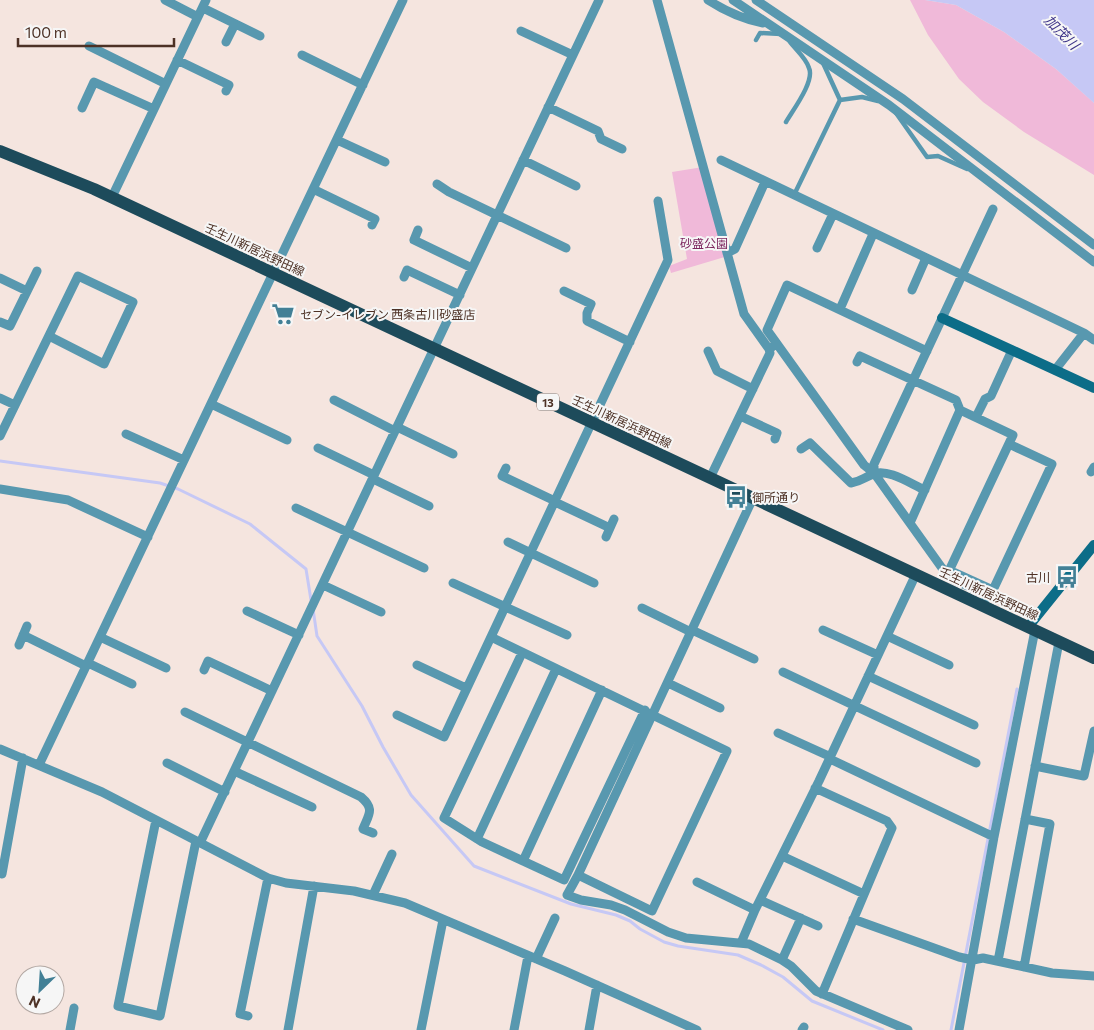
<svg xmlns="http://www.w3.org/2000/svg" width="1094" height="1030" font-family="Commissioner,'Noto Sans JP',sans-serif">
<rect width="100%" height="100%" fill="#f5e5df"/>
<path fill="#f0b9d9" d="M910 0H925L956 5 1004 32 1056 69 1092 101 1094 103V175L1024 132 983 102 959 79 928 35Z
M703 167 728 256 671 273 669 266 687 259 672 172Z"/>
<path fill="#c6c8f5" d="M925 0H1094V103L1056 69 1004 32 956 5Z"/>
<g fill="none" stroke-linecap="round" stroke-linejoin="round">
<path stroke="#c6c8f5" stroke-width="3" d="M0 461 160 483 178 489 250 524 306 569 311 600
M313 609 317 636 362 706 383 747 411 795 474 866 571 904 616 915 630 921 640 929 664 942 678 946 738 955 761 965 783 977 812 1001 883 1030
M951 1030 1017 689"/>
<path stroke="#5898af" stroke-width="4.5" d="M756 40 760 33 781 34
M840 100 862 97 878 101
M896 113 927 157 938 156 967 169
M786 122C793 110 815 81 809 68 806 58 796 50 790 42
M794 195 840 100 823 63"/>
<path stroke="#5898af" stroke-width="9" d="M165 0 198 17
M657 0 744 314 769 349
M708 0C725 11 742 19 763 23
M733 0 889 105 1094 262
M756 0 903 99 1094 245
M203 8 260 36
M521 31 573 55
M226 42 235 24
M89 46 166 84
M302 55 363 85
M177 60 229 85 226 91
M548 107 598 131 601 139 622 149
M82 108 94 82 154 109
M337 140 385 162
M523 160 576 186
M721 160 1084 333 1094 340
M437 184 449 192 566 248
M313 189 375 219 372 225
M112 197 206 0
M418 230 414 240 472 268
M817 248 833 214
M727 253 735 249 765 182
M404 277 407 270 460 295
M0 278 27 291
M912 290 926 258
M564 291 591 304 587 313V321L630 342
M840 309 873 234
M0 322 10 326 37 271
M708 351 717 371 753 389
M927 351 787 285 767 330 864 465 874 473 942 568 954 580 987 595 983 606
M857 362 860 356 956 400 960 410 1013 435 948 573
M1055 370 1084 333
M0 398 15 405
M334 400 395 431
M211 404 287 440
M740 416 777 433 775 439
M976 417 985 399 991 396 1012 350
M397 427 453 454
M126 434 184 460
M0 436 78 276 133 302 104 364 49 336
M318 448 374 475
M801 449 810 443 851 483C862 481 863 478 873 474 888 468 911 484 925 490
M506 468 502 476 555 501
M1091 472 1094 467
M874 473V464L993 209
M710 478 770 353 769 349 772 347
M373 479 429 506
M0 489 68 500 148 537
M753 498 578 875 567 895 581 900 611 905 625 910 668 932 686 938 749 944 782 960 791 966 816 991 908 1030
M555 502 610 528
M296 508 424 568
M910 523 960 410
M606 537 614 519
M508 542 594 583
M949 570 993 590 1052 464 1009 444
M453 583 567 635
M323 585 381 612
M642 608 691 632
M247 611 299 635
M692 630 754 659
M823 630 878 655
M23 635 86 666
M887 636 949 665
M100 637 166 668
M491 637 727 751 652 911 578 875
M19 645 27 626
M522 653 444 818 482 842 564 880 645 710
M88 663 132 684
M417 665 466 688
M204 670 208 661 272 691
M783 672 976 763
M868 676 974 725
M668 683 720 708
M185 712 361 797C375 809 369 814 363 829L373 833
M397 715 444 737 668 260 658 201
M778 733 831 757
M0 749 102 792 268 878 286 883 354 891 405 903 565 971 697 1030
M830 759 994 837
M167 763 225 792
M39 765 403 0
M1035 766 1084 776 1094 731
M234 771 312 807
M815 788 887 821 892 828 822 994
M156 820 118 1006 160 1016 196 841
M477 839 556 669
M200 843 599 0
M782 856 864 894
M523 861 602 690
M2 874 23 758
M697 882 755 910
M373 895 392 854
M760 900 818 926
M853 919 959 957 973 960 983 958 1052 973 1094 976
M741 943 755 910 819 781 916 574
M536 959 555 918
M782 960 801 918
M998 961 1059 642
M1024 967 1050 824 1025 819
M248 1016 240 1014 268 878
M70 1030 74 1008
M288 1030 314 886
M421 1030 443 920
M514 1030 528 956
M589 1030 597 985
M802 1030 804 1027
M959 1030 994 837 1035 630"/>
<path stroke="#0c6d88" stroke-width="10" d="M942 318 1094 388
M1028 627 1094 545"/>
<path stroke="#1d4b5b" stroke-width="12" d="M0 151 94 189 1094 658"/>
</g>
<defs>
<symbol id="supermarket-bare" viewBox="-9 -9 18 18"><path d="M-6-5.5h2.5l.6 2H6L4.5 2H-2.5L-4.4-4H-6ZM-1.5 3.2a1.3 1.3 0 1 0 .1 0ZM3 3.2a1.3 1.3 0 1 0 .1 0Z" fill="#428096" stroke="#f6f6f6" stroke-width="2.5" paint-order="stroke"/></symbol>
<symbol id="bus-bare" viewBox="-9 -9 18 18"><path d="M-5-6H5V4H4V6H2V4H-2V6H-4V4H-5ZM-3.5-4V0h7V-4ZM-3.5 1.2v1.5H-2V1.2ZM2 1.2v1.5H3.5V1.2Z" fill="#428096" stroke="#f6f6f6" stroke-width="2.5" paint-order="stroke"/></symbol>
</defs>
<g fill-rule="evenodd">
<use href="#supermarket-bare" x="267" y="298" width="32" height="32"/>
<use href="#bus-bare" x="720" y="481" width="32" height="32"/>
<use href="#bus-bare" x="1051" y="561" width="32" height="32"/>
</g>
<g text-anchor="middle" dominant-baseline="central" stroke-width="4" stroke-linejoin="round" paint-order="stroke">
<rect fill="#f6f6f6" stroke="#806c64" stroke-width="1" x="537" y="393.5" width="22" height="17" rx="4"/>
<g font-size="11" font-weight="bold" fill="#4d3125">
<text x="548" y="402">13</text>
</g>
<g font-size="12" fill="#7c265f" stroke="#f6f6f6">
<text x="704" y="243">砂盛公園</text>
</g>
<g font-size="12" fill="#4d3125" stroke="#f6f6f6">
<text transform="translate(255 249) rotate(25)">壬生川新居浜野田線</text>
<text transform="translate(622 421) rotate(25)">壬生川新居浜野田線</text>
<text transform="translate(989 593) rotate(25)">壬生川新居浜野田線</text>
</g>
<g font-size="12" fill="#4d3125" stroke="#f6f6f6" text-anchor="start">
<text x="300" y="314">セブン-イレブン 西条古川砂盛店</text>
<text x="752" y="497">御所通り</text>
<text x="1050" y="577" text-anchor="end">古川</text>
</g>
<g font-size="14" font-style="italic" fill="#3e3589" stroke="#f6f6f6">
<text transform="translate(1062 32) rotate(45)">加茂川</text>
</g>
</g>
<g transform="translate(40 990) rotate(205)"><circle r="24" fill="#f6f6f6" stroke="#b2a7a2"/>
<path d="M0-4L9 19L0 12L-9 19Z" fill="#428096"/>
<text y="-8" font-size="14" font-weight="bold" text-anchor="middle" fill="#4d3125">N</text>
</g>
<path d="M18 38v8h156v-8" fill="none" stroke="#4d3125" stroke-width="2.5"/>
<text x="25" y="38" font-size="15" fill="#4d3125" stroke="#f6f6f6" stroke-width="4" paint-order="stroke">100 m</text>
</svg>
